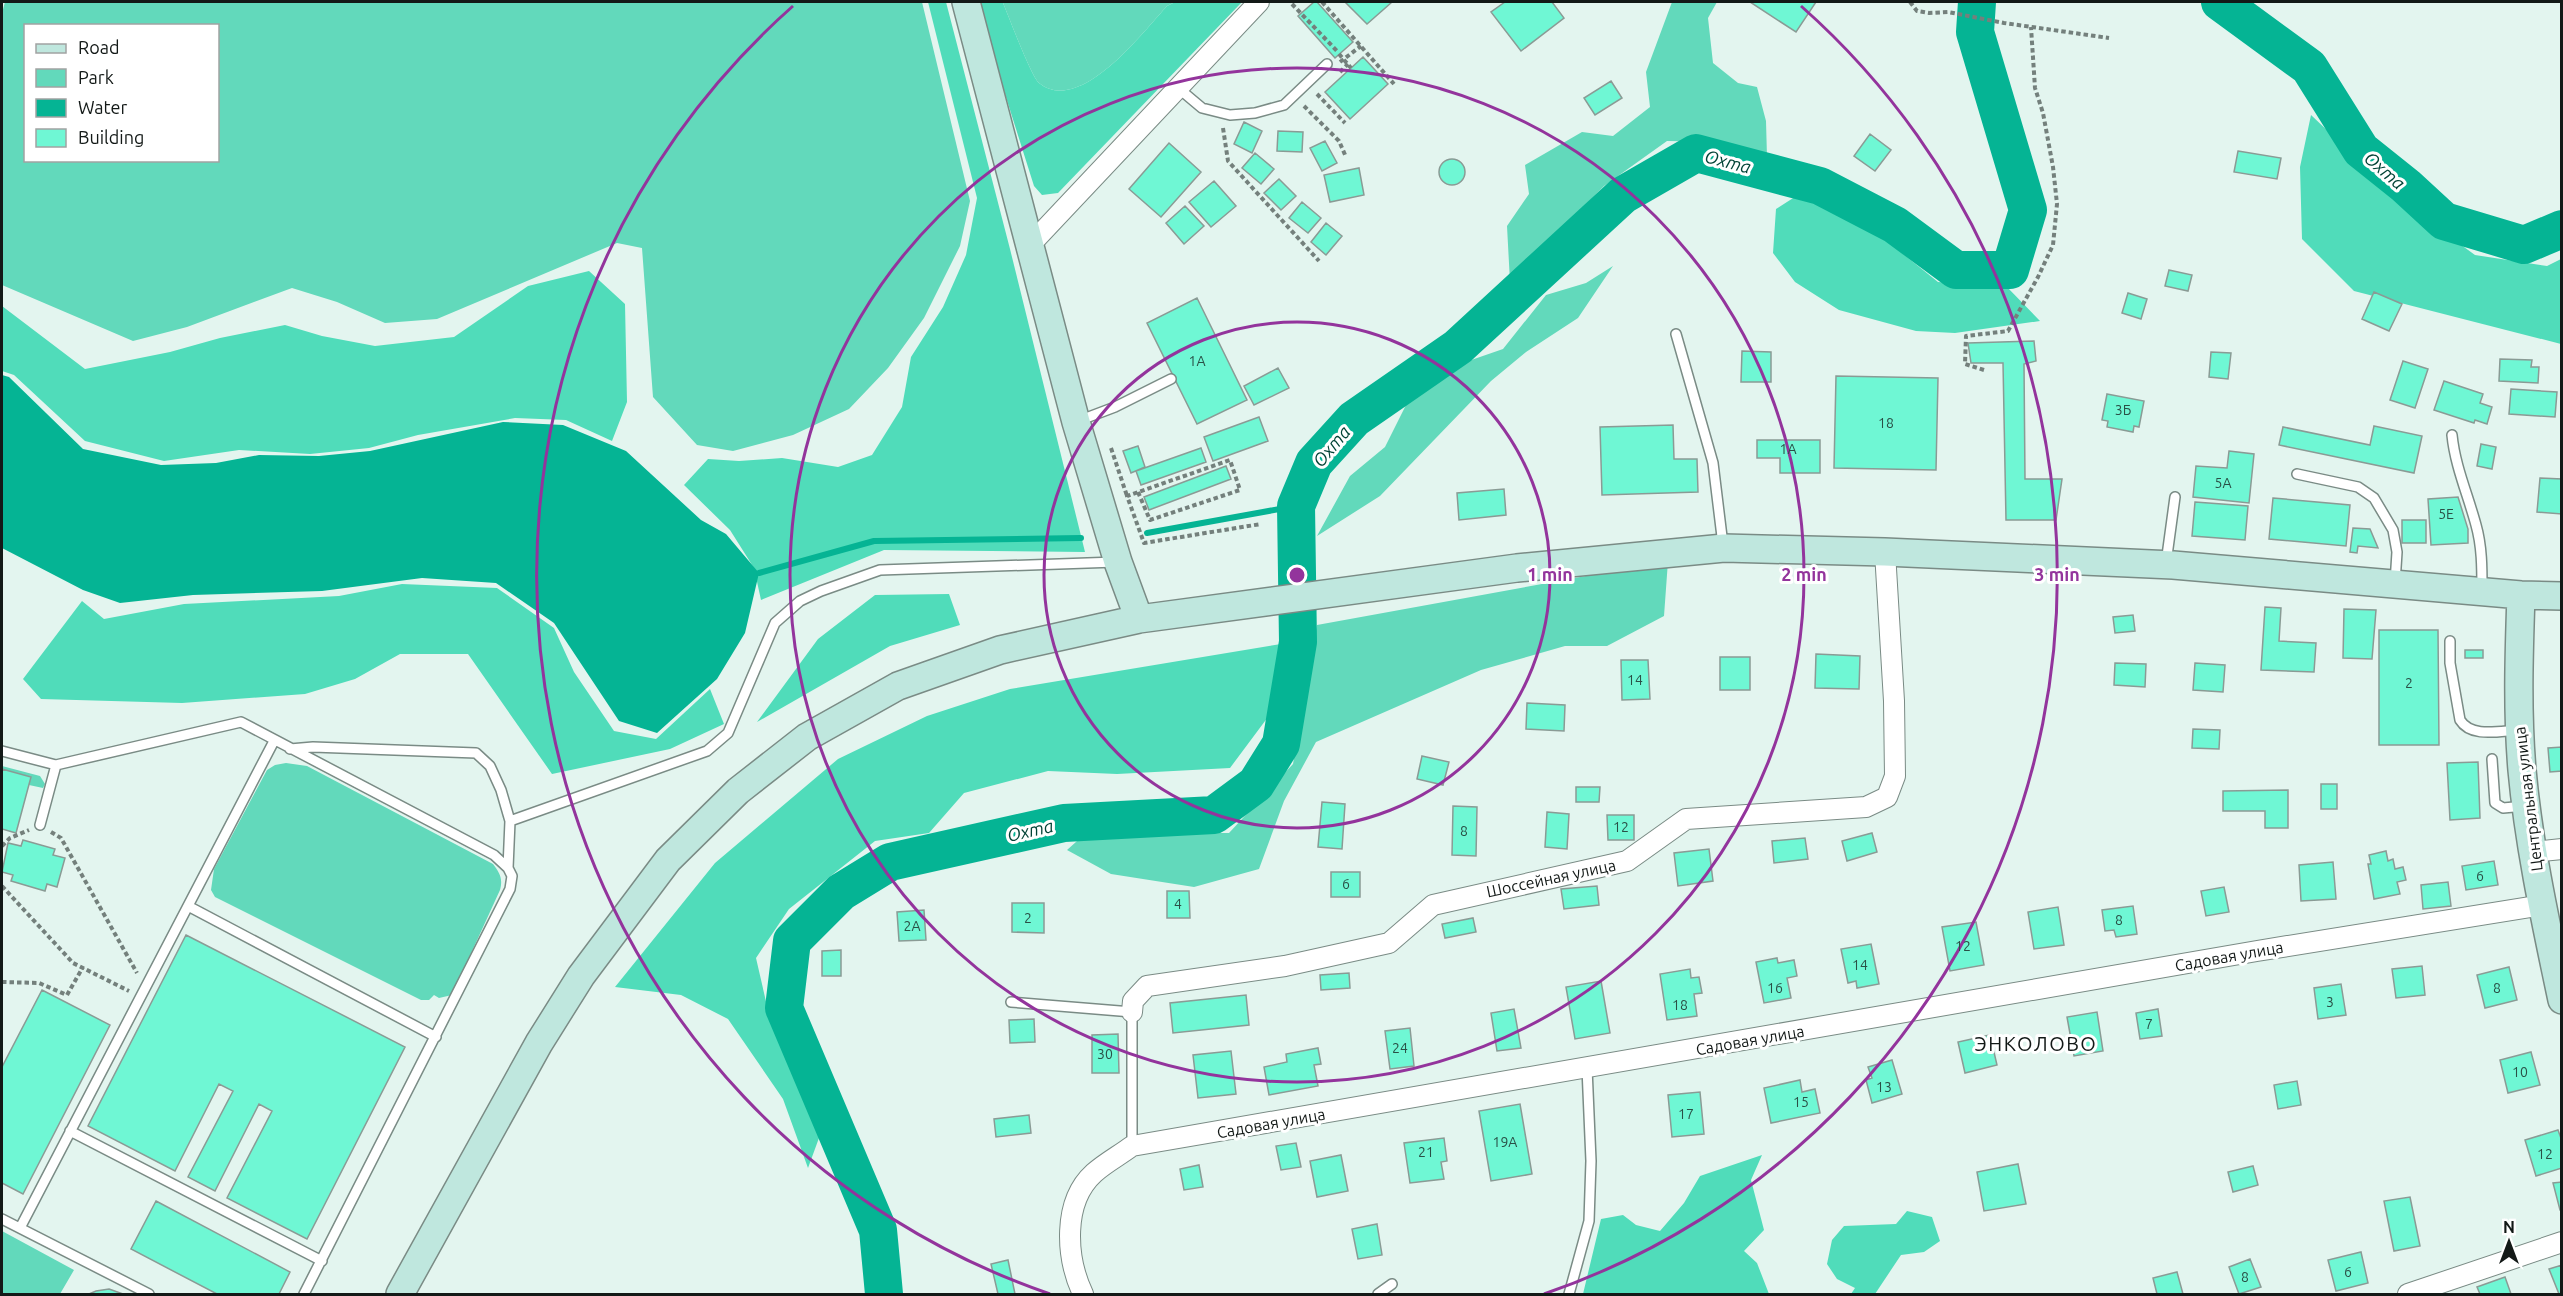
<svg xmlns="http://www.w3.org/2000/svg" width="2563" height="1296" font-family="Ubuntu,sans-serif">
<rect width="100%" height="100%" fill="#e3f5ef"/>
<path fill="#62d9bb" fill-rule="evenodd" d="M5 2H922L970 201 960 246 924 318 888 368 849 409 793 435 733 451 697 445 653 397 642 248 617 243 437 319 385 323 337 302 292 288 187 327 133 341 2 285V13ZM26 26H218V160H26Z
M993 2H1175L1167 6C1143 32 1080 116 1039 83 1031 76 1009 17 1003 3Z
M1672 2H1717L1708 18 1713 63 1738 83 1757 87 1766 121 1767 157 1722 142 1667 141 1604 186 1510 282 1507 226 1529 194 1525 165 1582 132 1613 136 1650 107 1646 72Z
M1613 266 1578 318 1526 352 1491 381 1380 496 1317 536 1350 476 1385 447 1408 401 1454 366 1503 349 1546 295 1586 283Z
M1668 561 1664 616 1607 646H1565L1481 670 1316 742 1284 801 1259 869 1194 887 1111 874 1067 850 1086 833H1229L1293 764 1317 625Z
M286 763 307 766 493 864C500 873 503 879 500 890L452 995 439 998 434 995 429 1000H421L215 897 211 890 214 869 267 770 275 765Z
M2 766 40 776 45 784 43 788 29 785 31 777 2 769Z
M2 1231 74 1270 60 1294H2Z"/>
<path fill="#50dcba" d="M928 2H946L1010 249 1085 552 884 550 761 600 754 568 730 530 684 485 708 459 739 461 782 458 838 467 872 455 902 407 911 357 943 307 966 255 977 198Z
M976 2 1003 3C1009 17 1031 76 1039 83 1080 116 1143 32 1167 6L1175 2H1242L1058 193 1042 195 1034 186Z
M2311 115 2351 153 2369 161 2406 205 2475 255 2547 266 2561 259V344L2354 291 2302 239 2300 167Z
M1801 193 1862 221 1938 282 2007 287 2040 321 1955 333 1916 331 1839 310 1795 282 1773 253 1776 209Z
M589 271 625 304 627 402 612 441 566 420 515 418 418 435 369 448 310 454 239 450 164 461 85 441 14 375 2 371V306L85 369 170 352 220 338 285 325 322 336 375 346 454 337 528 286Z
M402 584 497 588 554 628 574 672 614 731 656 739 710 689 724 724 670 749 552 774 468 654H400L355 679 305 694 182 703 41 699 23 679 82 601 104 619 184 604 339 596Z
M949 594 960 625 890 646 757 722 818 639 875 595Z
M1281 644 1268 717 1230 768 1117 774 1048 771 964 793 929 833 875 841 789 909 756 958 770 1019 794 1049 808 1099 823 1127 808 1168 783 1099 728 1019 681 995 615 987 715 863 838 759 927 716 1010 689Z
M1762 1155 1751 1180 1764 1230 1744 1251 1757 1263 1769 1294H1583L1601 1219 1623 1215 1636 1225 1660 1231 1684 1203 1700 1176Z
M1907 1211 1932 1217 1940 1241 1924 1252 1901 1255 1875 1294H1851L1855 1288 1837 1279 1827 1264 1832 1240 1844 1226 1896 1224Z"/>
<path fill="#05b494" d="M2 375 9 377 83 449 161 465 216 463 259 455 319 456 370 451 503 422 563 425 626 451 701 520 726 534 759 573 745 633 717 679 657 733 619 721 554 623 496 583 422 578 322 591 193 595 120 603 83 590 2 548Z"/>
<g fill="none" stroke-linecap="round" stroke-linejoin="round">
<path stroke="#05b494" stroke-width="6" d="M1147 533 1296 506
M759 573 874 541 1081 538"/>
<path stroke="#05b494" stroke-width="38" d="M2220 2 2309 67 2361 150 2406 186 2444 221 2524 245 2562 229
M884 1294 878 1230 784 1008 792 941 841 892 890 862 1064 823 1214 815 1256 784 1281 744 1298 642 1296 506 1314 463 1354 419 1458 347 1623 195 1696 153 1820 186 1895 225 1956 270H2010L2028 210 1975 32 1977 2"/>
</g>
<path fill="#6ff7d4" stroke="#8a9b95" stroke-width="1.5" d="M1314 2H1317L1353 42 1335 58 1298 16Z
M1345 2H1392L1367 24Z
M1505 2H1552L1564 18 1521 51 1491 12Z
M1750 2H1816L1796 32Z
M1363 57 1388 84 1350 119 1325 92Z
M1611 81 1622 98 1595 115 1584 98Z
M1244 122 1262 131 1252 153 1234 144Z
M1278 131 1303 132 1302 152 1277 151Z
M1870 134 1891 150 1875 171 1854 156Z
M1325 141 1337 163 1322 171 1310 148Z
M1169 143 1201 172 1161 217 1129 189Z
M2238 151 2281 158 2277 179 2234 172Z
M1255 153 1274 169 1261 184 1242 168Z
M1439 172a13 13 0 1 1 26 0a13 13 0 1 1-26 0Z
M1359 168 1364 195 1330 202 1324 175Z
M1279 179 1296 196 1281 210 1264 193Z
M1214 181 1236 206 1211 227 1189 202Z
M1302 202 1321 218 1308 233 1289 218Z
M1185 206 1204 226 1184 244 1166 223Z
M1326 223 1342 236 1326 255 1311 242Z
M2169 270 2192 275 2188 291 2165 286Z
M2374 292 2402 304 2389 331 2362 319Z
M2128 293 2147 299 2141 319 2122 313Z
M1197 298 1247 400 1197 424 1147 323Z
M2034 341 2036 361 2024 364 2025 479H2062L2056 520H2006L2003 363H1971L1968 343Z
M1742 351 1771 352V382H1741Z
M2211 352 2231 353 2228 379 2209 377Z
M2500 359 2532 360 2531 367H2539L2538 383 2499 381Z
M2403 361 2428 369 2415 408 2390 400Z
M1278 368 1289 388 1254 405 1244 386Z
M1836 376 1938 378 1936 470 1834 468Z
M2444 381 2483 394 2480 403 2492 407 2487 424 2475 420 2474 423 2434 410Z
M2511 389 2557 392 2555 417 2509 414Z
M2107 394 2144 401 2139 427 2134 426 2133 432 2107 427 2108 421 2102 420Z
M1259 417 1268 441 1213 461 1204 437Z
M1673 425 1674 459H1697L1698 492 1602 495 1600 427Z
M2374 426 2422 436 2414 473 2279 445 2283 427 2370 445Z
M1757 440H1820V473H1780V458H1757Z
M2481 444 2496 447 2492 469 2477 466Z
M1138 446 1145 467 1131 473 1123 451Z
M1201 448 1206 462 1141 485 1136 471Z
M2229 451 2254 454 2249 503 2193 497 2196 466 2227 468Z
M1226 466 1231 479 1149 510 1144 497Z
M2540 478 2562 479V514L2537 512Z
M1504 489 1506 515 1459 520 1457 493Z
M2458 497 2468 529V543L2431 545 2428 499Z
M2273 498 2350 505 2346 546 2269 539Z
M2195 502 2248 506 2245 540 2192 536Z
M2402 520H2426V543H2402Z
M2353 528 2370 529 2378 548 2358 546 2357 553 2350 552Z
M2265 607 2281 608 2279 641 2316 643 2314 672 2261 670Z
M2344 609 2376 610 2372 659 2343 658Z
M2133 615 2135 631 2115 633 2113 617Z
M2379 630H2438L2439 745H2379Z
M2465 650H2483V658H2465Z
M1816 654 1860 656 1859 689 1815 688Z
M1720 657H1750V690H1720Z
M1621 660H1648L1650 699 1622 700Z
M2115 663 2146 664 2145 687 2114 685Z
M2195 663 2225 665 2223 692 2193 690Z
M1527 703 1565 705 1564 731 1526 729Z
M2193 729 2220 730 2219 749 2192 748Z
M2562 747V771L2550 772 2548 748Z
M1422 756 1449 762 1443 785 1417 779Z
M2478 762 2480 818 2450 820 2447 763Z
M2 769 31 777 16 833 2 829Z
M2321 784H2337V809H2321Z
M1576 787H1600L1599 802H1576Z
M2288 790V828H2265V811H2223V791Z
M1322 802 1345 804 1342 849 1318 847Z
M1453 806 1477 807 1476 856 1452 855Z
M1547 812 1569 814 1567 849 1545 847Z
M1607 815H1634V840H1608Z
M1872 833 1877 852 1847 861 1842 841Z
M1805 838 1808 859 1774 863 1772 841Z
M23 840 55 849 53 855 65 858 57 887 47 884 45 891 11 881 13 875 2 872 8 843 21 846Z
M1709 849 1713 881 1678 886 1674 853Z
M2386 851 2388 861 2393 859 2395 869 2403 867 2406 880 2397 882 2400 894 2374 899 2368 864H2371L2369 855Z
M2494 861 2498 885 2466 890 2462 866Z
M2333 862 2336 899 2301 901 2299 865Z
M1331 872H1360V897H1331Z
M2448 882 2451 906 2423 909 2421 885Z
M1597 886 1599 905 1564 909 1561 889Z
M2224 887 2229 912 2206 916 2201 891Z
M1167 891H1189L1190 918H1167Z
M1012 903H1044V933L1012 932Z
M2133 906 2137 934 2116 937 2114 930 2105 931 2102 910Z
M2058 907 2064 945 2034 949 2028 912Z
M924 910 926 940 899 941 897 912Z
M1473 918 1476 932 1445 938 1442 924Z
M1976 922 1984 965 1950 971 1942 927Z
M186 935 405 1047 307 1239 227 1198 272 1111 259 1104 215 1191 188 1177 233 1091 219 1084 175 1171 88 1126Z
M1871 944 1879 984 1857 988 1856 981 1848 983 1841 949Z
M841 950V976H822V951Z
M1777 958 1778 963 1794 960 1797 976 1787 978 1791 998 1764 1003 1756 962Z
M2422 966 2425 995 2396 998 2392 969Z
M2509 967 2517 1000 2485 1008 2477 975Z
M1690 969 1691 978 1699 977 1702 993 1694 994 1697 1016 1667 1020 1660 974Z
M1349 973 1350 988 1321 990 1320 975Z
M1601 981 1610 1033 1575 1039 1566 987Z
M2341 984 2346 1015 2318 1019 2314 988Z
M42 990 110 1025 23 1194 2 1183V1067Z
M1246 995 1249 1025 1173 1033 1170 1003Z
M1514 1009 1521 1048 1497 1051 1491 1013Z
M2158 1009 2162 1036 2140 1039 2136 1013Z
M2097 1012 2103 1051 2074 1056 2067 1017Z
M1034 1019 1035 1042 1010 1043 1009 1020Z
M1410 1028 1414 1066 1390 1069 1385 1031Z
M1118 1034 1119 1073H1092V1035Z
M1990 1035 1997 1065 1965 1073 1958 1042Z
M1318 1048 1321 1064 1314 1065 1318 1086 1269 1095 1264 1067 1287 1062 1286 1054Z
M1231 1051 1236 1094 1198 1098 1193 1055Z
M2531 1052 2540 1085 2508 1093 2500 1060Z
M1892 1060 1902 1094 1872 1103 1866 1080 1872 1078 1868 1067Z
M1800 1080 1802 1092 1815 1089 1820 1113 1771 1123 1764 1088Z
M2297 1081 2301 1105 2278 1109 2274 1085Z
M1700 1092 1704 1134 1672 1137 1668 1095Z
M1520 1104 1532 1174 1491 1181 1479 1111Z
M1029 1115 1031 1133 996 1137 994 1119Z
M2558 1130 2562 1141V1168L2536 1176 2525 1140Z
M1444 1138 1447 1161 1441 1162 1444 1179 1410 1183 1404 1143Z
M1296 1143 1301 1167 1281 1170 1276 1146Z
M1341 1155 1348 1191 1317 1197 1310 1161Z
M2018 1164 2026 1204 1984 1211 1977 1172Z
M1199 1165 1203 1187 1184 1190 1180 1169Z
M2253 1166 2258 1185 2233 1192 2228 1172Z
M2562 1182V1210H2560L2553 1183Z
M2410 1197 2420 1246 2394 1251 2384 1201Z
M156 1201 290 1272 279 1294H217L131 1249Z
M1377 1224 1382 1255 1358 1259 1352 1229Z
M2361 1252 2368 1283 2336 1291 2328 1260Z
M2250 1259 2261 1287 2239 1294 2229 1267Z
M1008 1260 1015 1294H998L991 1264Z
M2562 1265V1294H2559L2549 1269Z
M2177 1272 2183 1294H2157L2153 1278Z
M2505 1277 2511 1294H2480L2477 1287Z
M109 1289 123 1294H89L96 1291Z"/>
<g fill="none" stroke-linecap="round" stroke-linejoin="round">
<defs>
<path id="lane" d="M1177 87 1202 108 1230 115 1255 113 1284 105 1327 64
M1676 334 1713 463 1723 545
M1078 421 1115 407 1171 379
M2452 435C2455 466 2468 495 2476 525 2482 546 2482 568 2482 590
M2297 474 2358 487 2374 498 2393 530 2397 552 2395 583
M2166 563 2175 497
M2450 641V663L2460 720C2471 738 2499 731 2518 730
M290 749 313 747 476 753 490 766 501 790 510 821 707 751 728 733 775 623 800 601 821 591 880 570 1116 562
M2 751 56 765 241 722 494 855 508 868 512 876 510 889 304 1294
M2492 759 2495 803 2503 808 2525 806
M40 825 56 765
M508 868 510 821
M188 906 436 1037
M1011 1002 1132 1012V1146
M70 1131 322 1261
M2 1219 149 1294
M20 1228 274 741
M1378 1294 1392 1284
M1569 1294 1589 1221 1591 1161 1587 1068"/>
<path id="street" d="M1030 245 1259 2
M2533 852 2562 849
M1132 1012 1133 1001 1147 986 1285 966 1389 943 1433 905 1627 861 1686 819 1866 807 1887 797 1895 776 1894 701 1885 552
M1083 1294C1066 1258 1062 1202 1094 1173 1105 1163 1120 1155 1132 1146L2257 951 2542 905
M2408 1294 2562 1242"/>
<path id="secondary" d="M966 2 1076 422 1118 562 1139 619
M2521 595C2519 653 2517 711 2522 770 2529 847 2546 924 2562 1000
M400 1294 539 1043 581 976 668 860 738 791 807 737 898 686 1000 650 1139 619 1517 568 1724 548 1885 552 2173 565 2521 595 2562 596"/>
</defs>
<use href="#lane" stroke="#7a8b85" stroke-width="12"/>
<use href="#street" stroke="#7a8b85" stroke-width="22"/>
<use href="#secondary" stroke="#7a8b85" stroke-width="30"/>
<path stroke="#74807c" stroke-width="4" stroke-dasharray="4.5 3" stroke-linecap="butt" d="M1322 2 1394 84
M1910 2 1917 11 1929 13 1948 12 2004 23 2109 38
M1292 4 1337 51
M1340 62 1361 46
M1340 72 1348 64
M1317 94 1345 123
M1304 106 1339 141 1346 157
M1223 128 1228 161 1319 261
M1984 370 1965 364 1966 336 2008 331 2038 277 2053 245 2057 204 2053 167 2043 113 2035 88 2031 27
M1111 448 1127 496
M1138 492 1150 520 1240 490 1230 460 1127 496 1144 543 1261 524
M51 832 61 838 137 973
M2 846 10 838 29 830
M2 886 73 963 129 991
M2 982 39 983 67 995 83 967"/>
<use href="#lane" stroke="#fff" stroke-width="9"/>
<use href="#street" stroke="#fff" stroke-width="20"/>
<use href="#secondary" stroke="#bfe7de" stroke-width="27"/>
<path stroke="#74807c" stroke-width="4" stroke-dasharray="4.5 3" stroke-linecap="butt" d="M1339 54 1351 68"/>
</g>
<g fill="none" stroke="#93349c" stroke-width="3">
<circle cx="1297" cy="575" r="253"/>
<circle cx="1297" cy="575" r="507"/>
<path d="M1050 1294A760 760 0 0 1 793 6M1801 6A760 760 0 0 1 1544 1294"/>
</g>
<g text-anchor="middle" dominant-baseline="central" stroke-width="6" stroke-linejoin="round" paint-order="stroke">
<g font-size="14" fill="#2a5046">
<text x="1197" y="361">1А</text>
<text x="2123" y="410">3Б</text>
<text x="1886" y="423">18</text>
<text x="1788" y="449">1А</text>
<text x="2223" y="483">5А</text>
<text x="2446" y="514">5Е</text>
<text x="1635" y="680">14</text>
<text x="2409" y="683">2</text>
<text x="1621" y="827">12</text>
<text x="1464" y="831">8</text>
<text x="2480" y="876">6</text>
<text x="1346" y="884">6</text>
<text x="1178" y="904">4</text>
<text x="1028" y="918">2</text>
<text x="2119" y="920">8</text>
<text x="912" y="926">2А</text>
<text x="1963" y="946">12</text>
<text x="1860" y="965">14</text>
<text x="1775" y="988">16</text>
<text x="2497" y="988">8</text>
<text x="2330" y="1002">3</text>
<text x="1680" y="1005">18</text>
<text x="2149" y="1024">7</text>
<text x="1400" y="1048">24</text>
<text x="1105" y="1054">30</text>
<text x="2520" y="1072">10</text>
<text x="1884" y="1087">13</text>
<text x="1801" y="1102">15</text>
<text x="1686" y="1114">17</text>
<text x="1505" y="1142">19А</text>
<text x="1426" y="1152">21</text>
<text x="2545" y="1154">12</text>
<text x="2348" y="1272">6</text>
<text x="2245" y="1277">8</text>
</g>
<g font-size="16" fill="#131917" stroke="#fff">
<text transform="translate(2528 799) rotate(-97)">Центральная улица</text>
<text transform="translate(1551 878) rotate(-12)">Шоссейная улица</text>
<text transform="translate(2229 956) rotate(-10)">Садовая улица</text>
<text transform="translate(1750 1040) rotate(-10)">Садовая улица</text>
<text transform="translate(1271 1123) rotate(-10)">Садовая улица</text>
</g>
<g font-size="18" font-style="italic" fill="#024336" stroke="#fff">
<text transform="translate(1728 161) rotate(15)">Охта</text>
<text transform="translate(2385 170) rotate(41)">Охта</text>
<text transform="translate(1331 446) rotate(-50)">Охта</text>
<text transform="translate(1030 830) rotate(-13)">Охта</text>
</g>
<g font-size="20" letter-spacing="1.5" fill="#131917" stroke="#fff">
<text x="2036" y="1043">ЭНКОЛОВО</text>
</g>
</g>
<circle cx="1297" cy="575" r="9" fill="#93349c" stroke="#fff" stroke-width="3"/>
<g font-size="18" text-anchor="middle" font-weight="bold" fill="#93349c" stroke="#fff" stroke-width="6" stroke-linejoin="round" paint-order="stroke">
<text x="1550" y="581">1 min</text>
<text x="1804" y="581">2 min</text>
<text x="2057" y="581">3 min</text>
</g>
<rect width="2563" height="1296" fill="none" stroke="#131917" stroke-width="6"/>
<rect x="24" y="24" width="195" height="138" fill="#ffffff" stroke="#a1a3a2" stroke-width="1.5"/>
<rect x="36" y="44" width="30" height="9" fill="#bfe7de" stroke="#a1a3a2" stroke-width="1.5"/>
<text x="78" y="54" font-size="18" fill="#131917">Road</text>
<rect x="36" y="69" width="30" height="18" fill="#62d9bb" stroke="#a1a3a2" stroke-width="1.5"/>
<text x="78" y="84" font-size="18" fill="#131917">Park</text>
<rect x="36" y="99" width="30" height="18" fill="#05b494" stroke="#a1a3a2" stroke-width="1.5"/>
<text x="78" y="114" font-size="18" fill="#131917">Water</text>
<rect x="36" y="129" width="30" height="18" fill="#6ff7d4" stroke="#a1a3a2" stroke-width="1.5"/>
<text x="78" y="144" font-size="18" fill="#131917">Building</text>
<g transform="translate(2509 1242)" stroke="#ffffff" stroke-width="4.5" paint-order="stroke">
<path d="M0-4.5L10 22L0 15L-10 22Z" fill="#131917"/>
<text y="-9" font-size="16" font-weight="bold" text-anchor="middle" fill="#131917">N</text>
</g>
</svg>
